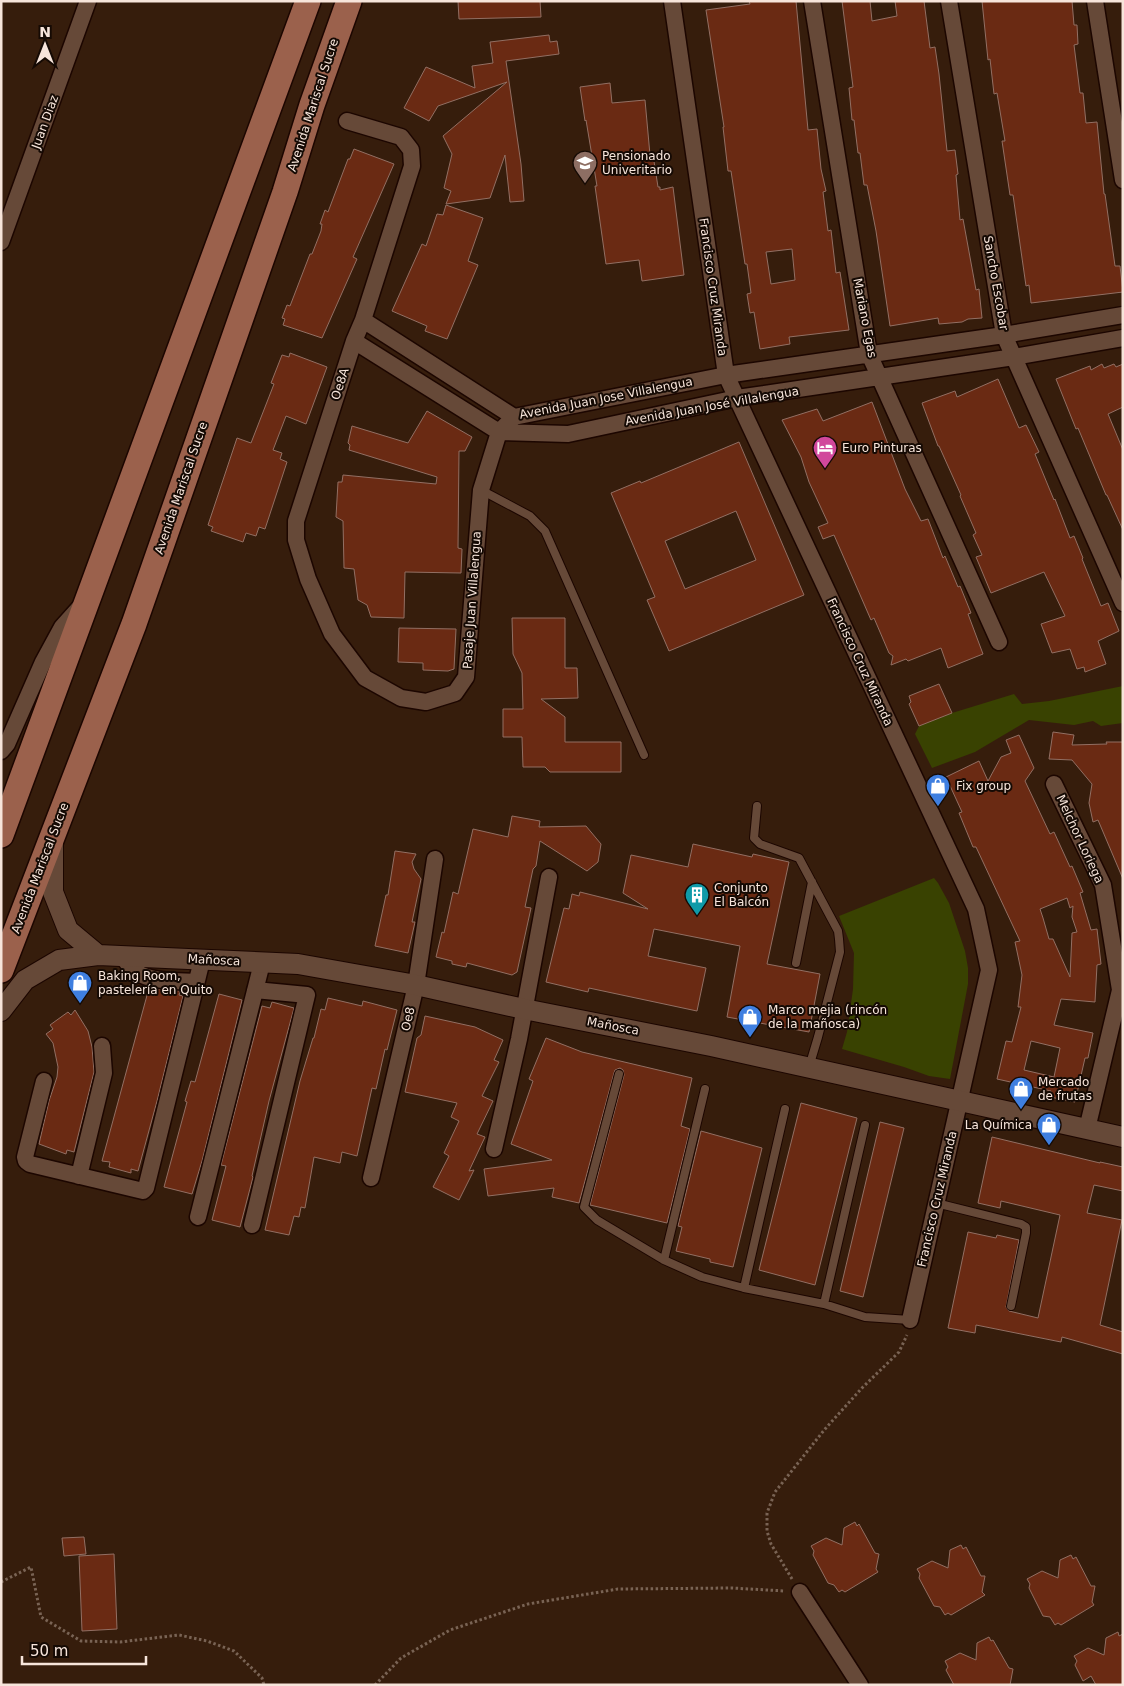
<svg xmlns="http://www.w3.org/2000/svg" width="1124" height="1686" font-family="'DejaVu Sans',sans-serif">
<rect width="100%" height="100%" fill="#361d0c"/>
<path fill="#394201" d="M1123 686V723L1101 726 1093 721 1074 725 1029 720 975 752 932 768 915 734 919 726 952 713 1014 694 1022 704 1049 701Z
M934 878 938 883 949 903 965 951 968 968V984L950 1079 929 1076 904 1067 842 1049 847 1032 853 989 854 953 839 916Z"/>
<path fill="#6a2a13" stroke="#926f63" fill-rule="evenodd" d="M458 1H540L541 17 459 19Z
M749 1H796L808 130 817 129 821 169 826 191 823 192 828 231 831 230 836 273 840 272 849 330 789 337 790 344 760 349 754 312 750 313 747 294 751 293 747 264H745L731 171H728L723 127H724L706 10 750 4ZM792 249 795 280 771 284 766 252Z
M842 1H870L872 21 897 16 895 1H924L930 48 935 47 939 74 947 151 955 150 958 174 956 175 960 220 963 219 976 290 979 289 982 318 968 319 962 322 939 324 938 318 890 326 876 231 867 185H864L860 153H858L854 120H852L849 88 853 87Z
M982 1H1072L1074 25H1077L1078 44 1074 45 1080 93H1083L1086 123 1097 122 1104 194H1105L1115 266H1120L1123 292 1031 303 1029 285 1026 286 1013 195H1010L1002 141H1005L997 93 994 94 990 59 988 60Z
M549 35 550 42 557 41 559 54 506 61 521 164 524 201 510 202 505 155 490 198 446 204 451 191 444 188 452 154 443 136 507 82 438 106 429 121 404 108 426 67 475 88 472 66 493 63 490 42Z
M610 83 612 103 645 100 650 155H653L658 187H660V190L673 187 684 275 642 281 639 260 606 264 595 186H597L586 120 585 121 580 87Z
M354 149 394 164 353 257 357 259 322 338 283 325 285 319 282 318 287 305 290 306 310 254H312L321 231 322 224H320L325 210 328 212 348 159H350Z
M446 205 483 218 468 261 478 265 447 339 425 331 427 326 392 311 422 244 426 246 437 214 443 215Z
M290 353 327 367 306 424 286 416 273 450 282 453 280 459 287 462 265 529 259 527 256 536 246 533 243 542 211 531 213 527 208 525 237 438 251 443 274 384 271 383 282 355 289 357Z
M1102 364 1104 368 1114 364 1116 367 1123 364V407L1108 414 1123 450V530L1107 495H1106L1078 428 1076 429 1056 379 1090 366 1091 370Z
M998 379 1019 428 1026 425 1039 452 1035 454 1054 500 1055 499 1070 538 1074 536 1083 558 1082 559 1101 606 1108 603 1119 631 1098 641 1106 664 1085 672 1084 667 1077 669 1070 649 1052 653 1041 624 1065 616 1044 572 991 593 976 557 982 555 973 535 976 533 960 496 961 495 939 446H938L922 403 955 391 957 397Z
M872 402 905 489 921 521 928 519 943 558 945 556 958 587 960 586 971 613 968 614 983 654 948 668 941 648 908 661 906 659 891 665 893 656 889 653 874 618 871 620 834 535 823 539 818 527 828 523 809 482 801 457 782 420 817 409 823 421Z
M427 411 472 437 465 451H459L458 548 462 549 461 573 405 572 404 618 371 617 367 605 358 600 354 569 344 568 343 521 336 517 338 482H342L343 475 436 484 437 477 349 450 350 445 348 443 352 426 408 443Z
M739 442 804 595 669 651 647 600 655 597 611 493 640 481 641 483ZM736 511 756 560 685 589 665 541Z
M512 618H565V668H577L578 698 541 699 565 717V742H621V772H550L545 767H523L522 737H503V709H523L522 673 513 654Z
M399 628 456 629 454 669 448 671 423 670V663L398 662Z
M939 684 952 713 919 726 909 704 911 702 909 696Z
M1053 732 1074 735 1072 745 1107 744 1106 742H1123V879L1098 820 1093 822 1089 803 1092 784 1072 760 1049 759Z
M1019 735 1034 768 1025 781 1050 834 1054 832 1070 867 1072 866 1083 892 1080 893 1091 930 1097 929 1101 964 1097 965 1095 1002 1061 999 1054 1025 1093 1033 1088 1058H1085L1075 1102 1050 1097 1051 1091 997 1079 1006 1041 1012 1042 1021 1007H1018L1022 975 1015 942 1020 941 976 847H973L959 813 962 812 946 777 979 761 988 781 1001 757 1011 753 1006 740ZM1067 898 1070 908 1073 906 1072 917 1077 932 1072 933 1070 977 1053 939H1049L1043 918 1040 909ZM1031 1041 1060 1048 1054 1077 1024 1070Z
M512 816 540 821 539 827 586 826 601 844 598 862 587 871 540 841 536 866 533 869 525 907 531 908 517 972 512 975 467 963 466 967 452 964V961L436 957 442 932 444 933 453 892 458 894 473 829 508 837Z
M693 844 752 857 753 854 789 862 767 964 820 974 809 1032 727 1017 740 946 654 929 648 956 706 968 697 1011 589 988 588 992 546 982 564 908 569 909 572 894 579 896 580 892 648 909 623 893 631 855 688 867Z
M395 851 416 854 412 862 414 869 421 879 412 922H415L408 953 375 946 386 895H388Z
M149 988 180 991 179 995 183 996 157 1101 138 1171 131 1169V1173L109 1167 110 1162 102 1161Z
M219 994 242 1000 202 1161 192 1194 164 1187 187 1102 185 1101 191 1081 195 1082Z
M328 998 362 1006 363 1001 397 1010 387 1050 385 1049 376 1089 372 1088 357 1156 342 1152 340 1163 314 1157 305 1208 301 1207 299 1217 294 1216 289 1235 265 1230 300 1081 313 1038H314L321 1009 325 1010Z
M272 1002 294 1008 269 1101 252 1176 253 1177 240 1227 212 1220 226 1166 221 1165 262 1006 270 1008Z
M75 1010 88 1031 92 1047 94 1072 74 1152 67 1150 66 1154 39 1144 49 1101 57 1077 58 1067 53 1043 46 1034 53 1029 50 1025 68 1012 71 1015Z
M425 1016 475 1027 503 1040 494 1060 499 1062 482 1096 493 1101 477 1134 485 1137 469 1171 474 1170 459 1200 433 1187 449 1156 444 1153 459 1121 451 1117 457 1103 405 1092 417 1038 421 1035Z
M546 1038 582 1052 692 1078 681 1126 690 1129 667 1223 590 1205 624 1075 623 1070 620 1068 615 1070 614 1073 579 1203 552 1197 554 1188 488 1196 484 1169 552 1160 511 1144 533 1081 529 1079Z
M801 1103 857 1118 815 1285 759 1270Z
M880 1122 904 1128 863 1297 840 1291Z
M701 1131 762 1148 733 1267 710 1262V1259L676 1251 682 1227 678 1226Z
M992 1137 1100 1163V1162L1123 1167V1191L1094 1185 1087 1213 1122 1220 1100 1325 1123 1332V1354L1062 1337 1061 1342 976 1325 975 1333 948 1328 968 1232 996 1238 997 1235 1019 1240 1006 1307 1009 1311 1038 1318 1060 1215 1001 1201 1000 1208 978 1203Z
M855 1522 857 1526 859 1524 875 1553 879 1554 876 1569 878 1572 845 1592 842 1590 839 1592 834 1585 828 1583 813 1555 814 1551 811 1546 826 1538 842 1545 844 1528Z
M84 1537 86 1554 64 1556 62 1538Z
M961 1545 963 1549 966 1547 981 1576H985L982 1592 985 1595 951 1615 948 1613 945 1615 940 1607 934 1606 919 1578 920 1574 917 1569 932 1561 948 1568 950 1550Z
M114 1554 117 1629 82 1631 79 1556Z
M1071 1555 1073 1559 1076 1557 1091 1586H1095L1092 1602 1094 1605 1061 1625 1058 1623 1055 1625 1050 1617 1043 1616 1029 1588 1030 1584 1027 1579 1042 1571 1058 1578 1060 1560Z
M1118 1632 1119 1636 1123 1634V1685H1096L1091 1676 1083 1681 1075 1665 1077 1661 1074 1656 1088 1648 1104 1655 1106 1638Z
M989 1637 991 1641 993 1640 1009 1668 1013 1669 1010 1685H954L946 1670 948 1667 945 1661 960 1653 976 1660 977 1643Z"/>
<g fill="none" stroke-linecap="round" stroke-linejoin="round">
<defs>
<path id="service" d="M481 490 530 516 545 531 644 755
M757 806 754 838 760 844 799 858 838 931 839 939 840 952 818 1037 809 1067
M796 963 812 882
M619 1074 584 1207 597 1220 664 1260 702 1277 744 1288 824 1304 865 1317 910 1320
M936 1203 1021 1224 1026 1227V1233L1011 1306
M664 1260 705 1089
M744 1288 785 1109
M824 1304 865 1125"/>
<path id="minor" d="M672 1 726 375 976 909 989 970 910 1320
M812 1 869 354 999 642
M949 1 1004 335 1123 603
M1095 1 1123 180
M347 121 401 137 411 150 412 166 363 320 354 341 296 521V540L308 579 332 634 365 678 401 698 426 702 455 693 466 677 481 490 499 432 514 417
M1 242 88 1
M363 320 514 417 726 375 1004 335 1123 315
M354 341 499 432 568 434 737 398 1014 357 1123 338
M1 751 7 744 43 662 62 627 79 608
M1054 784 1103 885 1120 990 1087 1129
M122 956C128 963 133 972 142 975 158 982 179 981 196 982
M44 1081 25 1157 26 1161 30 1164 143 1191 146 1188 202 960
M494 1149 519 1039 549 877
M79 1176 104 1073 102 1046
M371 1178 416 985 435 859
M198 1217 262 963
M252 1225 307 995 255 990
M800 1592 860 1685"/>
<path id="tertiary" d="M53 844V892L68 930 98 955
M1 1011 25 980 59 960 98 955 298 964 416 985 524 1009 711 1046 1123 1137"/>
<path id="primary" d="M1 835 308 1
M1 970 134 624 285 192 312 105 349 1"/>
</defs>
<use href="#service" stroke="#1c0600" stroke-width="10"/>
<use href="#minor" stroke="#1c0600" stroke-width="19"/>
<use href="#tertiary" stroke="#1c0600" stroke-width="22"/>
<use href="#primary" stroke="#1c0600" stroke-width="28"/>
<path stroke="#796354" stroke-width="3" stroke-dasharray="2.5 2.5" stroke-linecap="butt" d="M792 1579 771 1544 767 1531V1513L775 1492 825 1429 862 1388 899 1352 907 1335
M1 1582 31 1567 41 1617 81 1641 120 1642 179 1635 207 1641 234 1651 262 1678 264 1685
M375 1685 401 1658 450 1630 528 1604 618 1589 732 1588 785 1591"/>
<use href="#service" stroke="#664938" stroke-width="8"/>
<use href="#minor" stroke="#664938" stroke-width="16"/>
<use href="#tertiary" stroke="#664938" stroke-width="20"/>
<use href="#primary" stroke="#9b614c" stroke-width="25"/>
</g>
<defs>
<symbol id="school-pin" viewBox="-11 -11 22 30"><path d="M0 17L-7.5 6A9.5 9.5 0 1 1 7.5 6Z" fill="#8d6e63" stroke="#150a04"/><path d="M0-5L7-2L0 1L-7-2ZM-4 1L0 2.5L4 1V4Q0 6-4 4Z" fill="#fff"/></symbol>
<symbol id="hotel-pin" viewBox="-11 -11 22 30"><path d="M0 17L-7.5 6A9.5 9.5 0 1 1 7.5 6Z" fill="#d1479c" stroke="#150a04"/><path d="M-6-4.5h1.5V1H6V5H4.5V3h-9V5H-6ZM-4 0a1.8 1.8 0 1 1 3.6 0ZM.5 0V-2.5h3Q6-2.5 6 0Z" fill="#fff"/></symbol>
<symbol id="shop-pin" viewBox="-11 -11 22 30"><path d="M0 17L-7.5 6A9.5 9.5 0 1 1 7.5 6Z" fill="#3f7fe0" stroke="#150a04"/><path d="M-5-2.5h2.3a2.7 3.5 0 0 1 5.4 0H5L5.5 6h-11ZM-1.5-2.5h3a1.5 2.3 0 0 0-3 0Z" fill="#fff"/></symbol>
<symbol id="building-pin" viewBox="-11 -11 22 30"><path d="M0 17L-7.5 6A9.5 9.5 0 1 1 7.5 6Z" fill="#0f9aa8" stroke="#150a04"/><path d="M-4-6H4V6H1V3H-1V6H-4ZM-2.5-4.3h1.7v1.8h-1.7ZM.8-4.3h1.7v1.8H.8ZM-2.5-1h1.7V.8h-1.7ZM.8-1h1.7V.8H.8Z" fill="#fff"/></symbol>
</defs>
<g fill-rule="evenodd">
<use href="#school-pin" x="571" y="149" width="28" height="38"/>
<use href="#hotel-pin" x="811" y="434" width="28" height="38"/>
<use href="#shop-pin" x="924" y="772" width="28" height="38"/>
<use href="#building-pin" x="683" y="881" width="28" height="38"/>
<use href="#shop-pin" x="66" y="969" width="28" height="38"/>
<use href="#shop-pin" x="736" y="1003" width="28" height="38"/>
<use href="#shop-pin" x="1007" y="1075" width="28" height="38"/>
<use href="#shop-pin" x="1035" y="1111" width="28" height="38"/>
</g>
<g text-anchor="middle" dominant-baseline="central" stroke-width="4" stroke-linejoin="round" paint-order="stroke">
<g font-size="12" fill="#f7e5db" stroke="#150a04">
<text transform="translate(313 105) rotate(-72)">Avenida Mariscal Sucre</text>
<text transform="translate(45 122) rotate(-70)">Juan Diaz</text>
<text transform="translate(996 283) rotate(80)">Sancho Escobar</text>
<text transform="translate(713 287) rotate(82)">Francisco Cruz Miranda</text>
<text transform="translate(865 318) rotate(79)">Mariano Egas</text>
<text transform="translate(340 384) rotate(-72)">Oe8A</text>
<text transform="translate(606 398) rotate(-11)">Avenida Juan Jose Villalengua</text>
<text transform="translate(712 406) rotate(-10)">Avenida Juan José Villalengua</text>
<text transform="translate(181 488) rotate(-71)">Avenida Mariscal Sucre</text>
<text transform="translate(472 600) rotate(-86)">Pasaje Juan Villalengua</text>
<text transform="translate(860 662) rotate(65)">Francisco Cruz Miranda</text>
<text transform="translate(1080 839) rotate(65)">Melchor Loriega</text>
<text transform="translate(40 868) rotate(-69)">Avenida Mariscal Sucre</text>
<text transform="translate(214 960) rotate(3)">Mañosca</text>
<text transform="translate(408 1019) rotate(-77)">Oe8</text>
<text transform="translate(613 1026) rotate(11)">Mañosca</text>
<text transform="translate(937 1199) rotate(-77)">Francisco Cruz Miranda</text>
</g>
<g font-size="12" fill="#f7e5db" stroke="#150a04" text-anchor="start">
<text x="602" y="156">Pensionado<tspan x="602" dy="14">Univeritario</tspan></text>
<text x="842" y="448">Euro Pinturas</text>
<text x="956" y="786">Fix group</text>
<text x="714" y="888">Conjunto<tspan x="714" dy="14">El Balcón</tspan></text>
<text x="98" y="976">Baking Room,<tspan x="98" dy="14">pastelería en Quito</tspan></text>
<text x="768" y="1010">Marco mejia (rincón<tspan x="768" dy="14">de la mañosca)</tspan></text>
<text x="1038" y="1082">Mercado<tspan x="1038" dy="14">de frutas</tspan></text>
<text x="1032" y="1125" text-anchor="end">La Química</text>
</g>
</g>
<rect width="1124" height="1686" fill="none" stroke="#f7e5db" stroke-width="5"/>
<g transform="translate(45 45)" stroke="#150a04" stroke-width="4" paint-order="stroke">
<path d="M0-4L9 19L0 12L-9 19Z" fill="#f7e5db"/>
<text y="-8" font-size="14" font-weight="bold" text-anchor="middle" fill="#f7e5db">N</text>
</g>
<path d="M22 1656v8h124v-8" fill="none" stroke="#f7e5db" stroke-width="2.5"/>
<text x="30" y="1656" font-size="15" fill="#f7e5db" stroke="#150a04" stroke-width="4" paint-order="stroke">50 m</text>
</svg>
